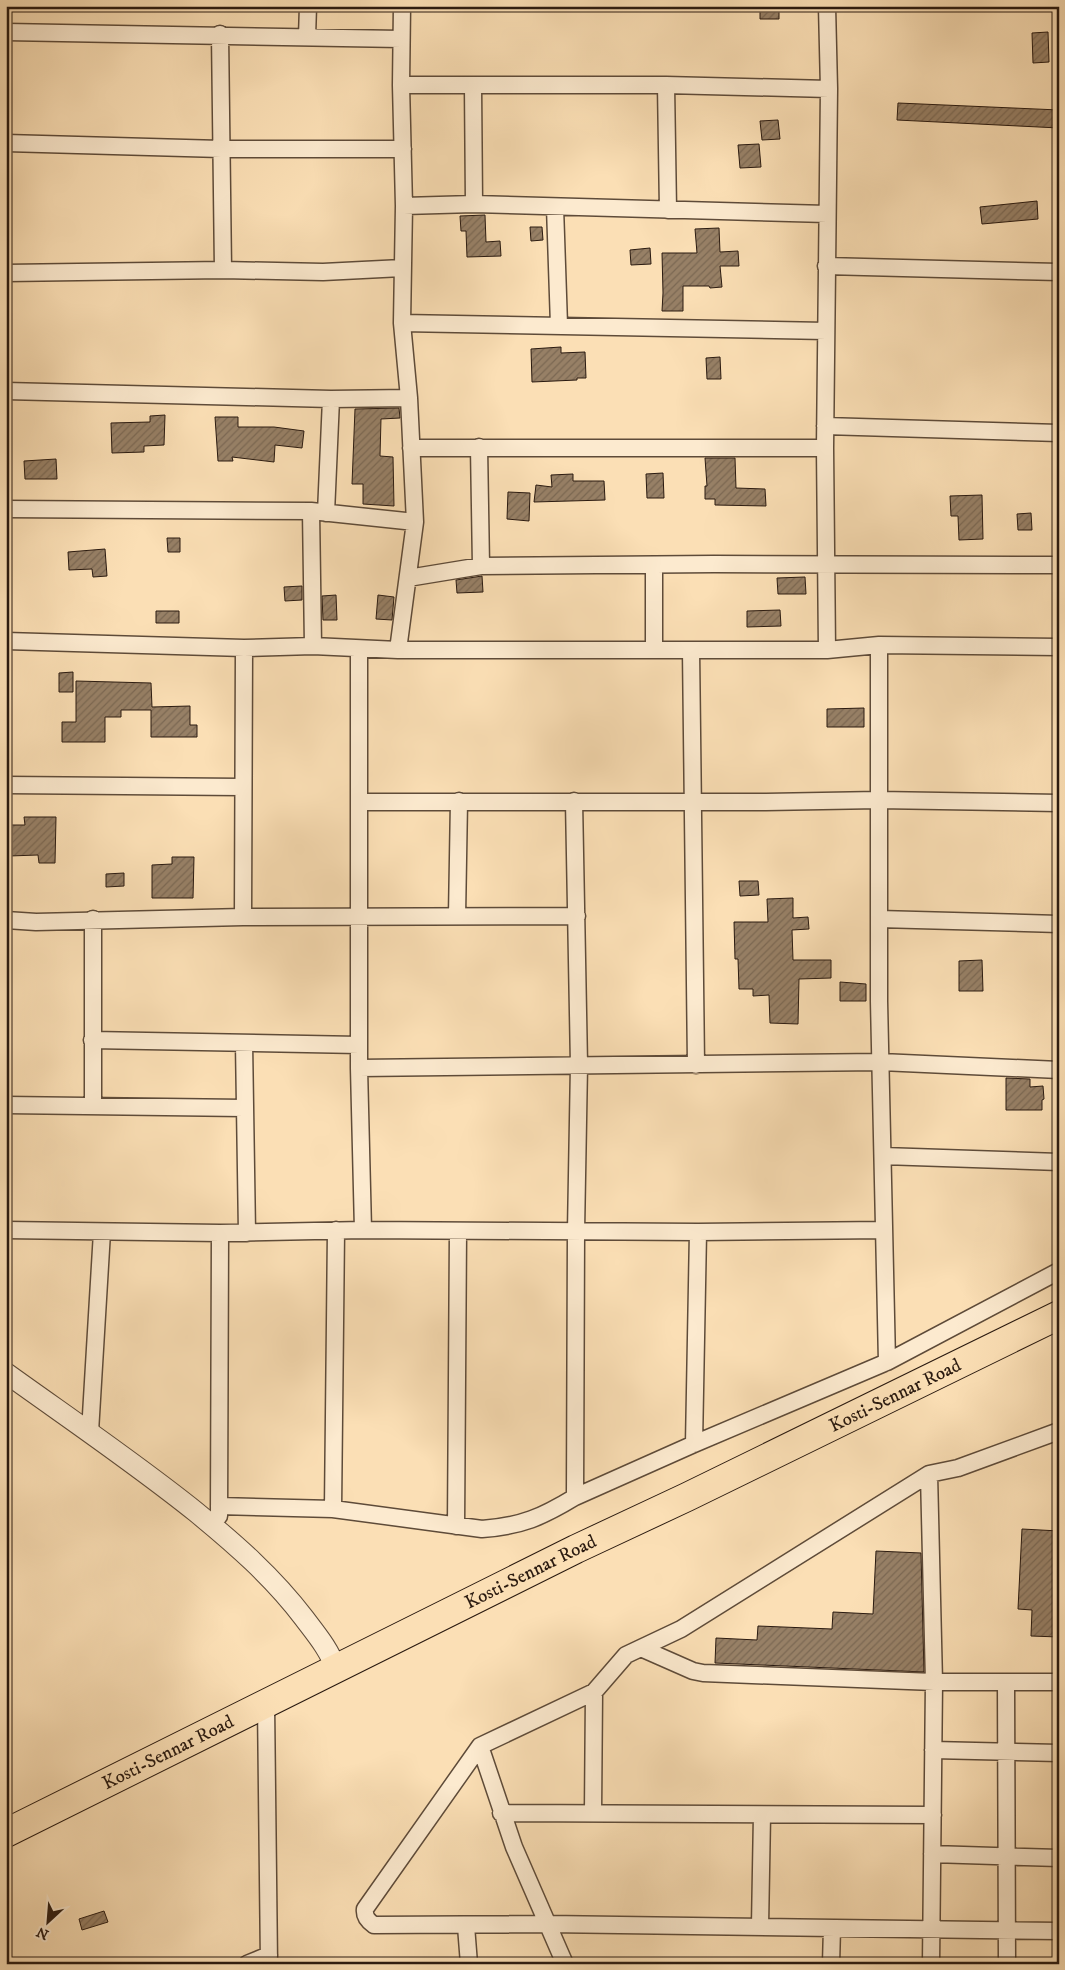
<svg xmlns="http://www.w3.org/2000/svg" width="1065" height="1970" font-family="'IM FELL DW Pica',serif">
<defs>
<pattern id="building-hatch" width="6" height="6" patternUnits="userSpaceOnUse" patternTransform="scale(1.25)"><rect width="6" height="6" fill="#978066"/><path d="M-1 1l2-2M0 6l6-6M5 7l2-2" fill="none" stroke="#7b6853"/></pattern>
</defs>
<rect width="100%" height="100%" fill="#fbdfb5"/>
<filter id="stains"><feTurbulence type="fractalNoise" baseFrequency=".004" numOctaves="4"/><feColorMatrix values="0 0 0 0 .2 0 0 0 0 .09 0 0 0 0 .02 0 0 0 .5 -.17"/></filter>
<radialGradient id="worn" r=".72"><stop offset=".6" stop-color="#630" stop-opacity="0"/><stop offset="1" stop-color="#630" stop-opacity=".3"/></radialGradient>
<path fill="url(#building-hatch)" stroke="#2a1a10" d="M760 6H779V19H760Z
M1048 32 1049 62 1033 63 1032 33Z
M898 103 1059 110V128L897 120Z
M778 120 780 139 762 140 760 121Z
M759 144 761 167 740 168 738 145Z
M1037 201 1038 219 982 224 980 207Z
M485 215 486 242 500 241 501 256 467 257 466 231H461L460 216Z
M530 227H542L543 240 531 241Z
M719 228 720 252 738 251 739 266H720L722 287 710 288 709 286H683V311H662L663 293 662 253H697L695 229Z
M650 248 651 264 631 265 630 250Z
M561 347V353L585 352 586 378H577V380L532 382 531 349Z
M720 357 721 379H707L706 358Z
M399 408 400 418 381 419 380 456 393 457 394 506 363 504V484H352L355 409Z
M165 415 164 445 144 446V452L112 453 111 423 150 422V416Z
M215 417H238V427H274L304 431 302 448 275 445 274 462 232 457 233 461H218Z
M705 458H735L736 488 765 489 766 506 715 505V499H705V486H707Z
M56 459 57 479H25L24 461Z
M663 473 664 498H647L646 474Z
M573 474V481H604L605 500 534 502 536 485 552 487 551 475Z
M508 492 530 493 529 521 507 519Z
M982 495 983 539 959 540 958 516H951L950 496Z
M1031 513 1032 530H1018L1017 514Z
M167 538H180V552H168Z
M105 549 107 576 93 577 92 569 69 570 68 552Z
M482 576 483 592 457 593 456 580Z
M805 577 806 594H778L777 578Z
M302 586V600L285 601 284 587Z
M336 595 337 620H323L322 596Z
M378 595 394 597 392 620 376 619Z
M780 610 781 626 747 627V611Z
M156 611H179V623H156Z
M73 672V692H59V673Z
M76 681 151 683 152 707 190 706V725H197V737H151V710H121V717H105V742H62V722H76Z
M864 708V727H827V709Z
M24 817H56L55 863H39L38 855 9 856 7 825H25Z
M172 857H194L193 898H152V865L172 864Z
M124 873V886L106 887V874Z
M739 881H758L759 895 740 896Z
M793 898V918L808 917 809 929 792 930 793 960H831V978L799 979 798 1024 770 1023 769 995 753 996V989H739L738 959H735L734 922H768L767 899Z
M982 960 983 991H959V961Z
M840 982 866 984V1001H840Z
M1006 1078 1030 1079V1087L1043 1086 1044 1099 1042 1100V1110H1006Z
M1022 1529 1059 1531V1637L1031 1636 1032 1610 1018 1609Z
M876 1551 921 1553 924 1672 715 1663 716 1638 757 1640 758 1626 832 1629 833 1612 873 1614Z
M104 1911 108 1922 82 1930 79 1919Z"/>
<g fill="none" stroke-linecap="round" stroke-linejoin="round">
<defs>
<path id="minor" d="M6 32 401 39
M220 34 223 270
M307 37 308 6
M401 85H666L829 89
M666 85 668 210
M473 86 474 204
M6 143 221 149H403
M404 206 474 204 827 214
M555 207 559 325
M826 266 1059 272
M6 273 223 270 323 272 402 268
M402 323 826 331
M6 391 331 399 409 398
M825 426 1059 433
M479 447 481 566
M411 448H825
M6 509 311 511 415 522
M311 511 313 646
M326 513 331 399
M654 565V649
M408 578 481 566 714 564 1059 565
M6 641 244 648 313 646 398 650H827L879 645 1059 647
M879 645V1001L887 1362
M359 649V1068L363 1230
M398 650 415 522 409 398 402 323 404 206 401 85 402 6
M691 650 696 1065
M827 650 825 448 829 89 827 6
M6 785 242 787
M574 801 579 1065 576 1231 575 1497 694 1444 887 1362 1059 1271
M359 802H766L878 800 1059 803
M457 916 459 801
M243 917 244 648
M879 919 1059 924
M6 920 36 922 243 917 577 916
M92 1040 359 1045
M244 1043 247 1233
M359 1068 881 1062 1059 1070
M6 1105 244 1108
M93 1106V919
M883 1156 1059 1162
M6 1230 220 1233 363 1230 698 1232 884 1230
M1059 1431 958 1468 929 1474 681 1629 626 1655 594 1692 480 1746 365 1909C364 1917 368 1921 374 1925L548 1924 1059 1931
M90 1432 102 1232
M694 1444 698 1232
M929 1474 934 1682 931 1964
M219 1506 333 1509 482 1529C522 1526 542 1517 575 1497
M333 1509 336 1230
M219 1516 220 1233
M456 1526 458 1231
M643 1649 693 1671 703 1673 934 1682H1059
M1006 1682 1007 1964
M266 1704 269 1964
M480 1746 514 1847 565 1964
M933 1750 1059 1753
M501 1813 933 1815
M593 1813 594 1692
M932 1854 1059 1858
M466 1926 469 1964
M760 1926 762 1815
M247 1964 269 1955
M831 1964 832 1928"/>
<path id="tertiary" d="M6 1373C70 1419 135 1463 196 1512 235 1544 273 1577 304 1618 316 1634 329 1649 336 1669"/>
<g id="trunk">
<path id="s1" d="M6 1833 576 1549 687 1497 1059 1315"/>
</g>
</defs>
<use href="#minor" stroke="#5e4b39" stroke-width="19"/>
<use href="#tertiary" stroke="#5e4b39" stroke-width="22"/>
<use href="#trunk" stroke="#2a1a10" stroke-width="30"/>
<use href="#minor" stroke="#fceacf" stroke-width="16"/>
<use href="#tertiary" stroke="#fceacf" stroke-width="20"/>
<use href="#trunk" stroke="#fbdfb5" stroke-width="28"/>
</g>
<g text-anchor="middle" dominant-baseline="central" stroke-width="5" stroke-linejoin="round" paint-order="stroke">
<g font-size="19" fill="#2a1a10" stroke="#fceacf">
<text stroke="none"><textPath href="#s1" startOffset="991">Kosti-Sennar Road</textPath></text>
<text stroke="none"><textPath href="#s1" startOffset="586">Kosti-Sennar Road</textPath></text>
<text stroke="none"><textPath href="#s1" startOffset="181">Kosti-Sennar Road</textPath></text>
</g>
</g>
<rect width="1065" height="1970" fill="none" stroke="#fbdfb5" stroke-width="25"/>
<rect x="8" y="8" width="1050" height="1955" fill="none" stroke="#2a1a10" stroke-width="2.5"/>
<rect x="12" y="12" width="1040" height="1945" fill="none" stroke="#2a1a10"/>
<g transform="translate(48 1922) rotate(206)" stroke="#fceacf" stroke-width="4" paint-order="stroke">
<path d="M0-4L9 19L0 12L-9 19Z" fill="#2a1a10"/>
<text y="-8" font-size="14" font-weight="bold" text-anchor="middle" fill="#2a1a10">N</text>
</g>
<rect width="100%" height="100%" filter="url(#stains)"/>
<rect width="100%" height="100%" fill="url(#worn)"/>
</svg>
